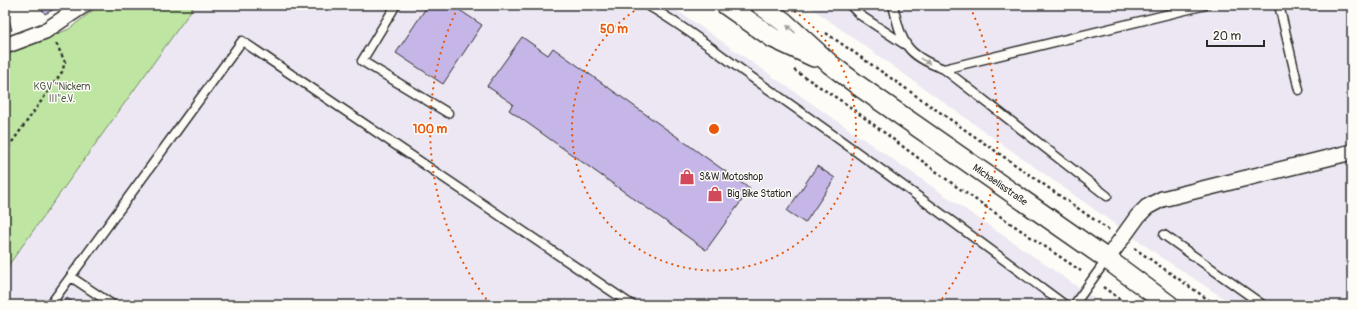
<svg xmlns="http://www.w3.org/2000/svg" width="1357" height="310" font-family="Pangolin,sans-serif">
<rect width="100%" height="100%" fill="#fdfcf7"/>
<filter id="ink" filterUnits="userSpaceOnUse"><feTurbulence type="fractalNoise" baseFrequency=".025" numOctaves="2"/><feDisplacementMap in="SourceGraphic" scale="8" xChannelSelector="R" yChannelSelector="G"/><feConvolveMatrix kernelMatrix="1 2 1 2 8 2 1 2 1" color-interpolation-filters="sRGB"/></filter>
<g filter="url(#ink)">
<path fill="#ece7f2" d="M195 5H669L1104 305H5V270Z
M807 5H1352V305H1234L1164 259Z"/>
<path fill="#bee5a1" stroke="#748866" d="M100 5H195L5 270V55L69 29Z"/>
<path fill="#c5b6e7" stroke="#2b2b2b" d="M40 5H57L58 7 45 14Z
M428 5H452L482 25 443 84 396 53Z
M5 7 12 30 5 32Z
M522 37 548 55 553 48 750 189 706 250 509 110 513 104 487 86Z
M817 166 835 178 805 223 787 211Z
M67 298 77 305H61Z"/>
<g fill="none" stroke-linecap="round" stroke-linejoin="round">
<defs>
<path id="service" d="M396 5 362 61 448 113
M647 5C688 28 725 59 764 86 866 157 965 231 1065 305
M850 5 860 15 904 44
M893 5C902 43 905 55 944 69L1107 196
M1279 5 1299 90
M944 69 1206 5
M1164 235 1263 305
M71 277 113 305
M50 305 242 41 632 305
M1074 305 1107 259"/>
<path id="minor" d="M5 46 45 31 84 5
M1107 259 1138 216 1147 207 1162 199 1352 152"/>
<path id="tertiary" d="M726 5 773 38 814 57
M761 5 784 22 830 64 859 86 1107 259 1169 305"/>
</defs>
<use href="#service" stroke="#2b2b2b" stroke-width="11"/>
<use href="#minor" stroke="#2b2b2b" stroke-width="18"/>
<use href="#tertiary" stroke="#2b2b2b" stroke-width="22"/>
<path stroke="#2b2b2b" stroke-width="2.5" stroke-dasharray="3 3" stroke-linecap="butt" d="M826 33 1109 230
M794 70 846 104 957 187 1081 271
M5 152 62 72 65 62 56 43
M1134 248 1216 305
M1103 287 1128 305"/>
<use href="#service" stroke="#fdfcf7" stroke-width="8"/>
<use href="#minor" stroke="#fdfcf7" stroke-width="15"/>
<use href="#tertiary" stroke="#fdfcf7" stroke-width="19"/>
</g>
<defs><path id="oneway-solid" d="M-6-.8H1V-3.2L6.5 0L1 3.2V.8H-6Z"/></defs>
<g fill="#9e9e9b">
<use href="#oneway-solid" transform="translate(791 29) rotate(-138)"/>
<use href="#oneway-solid" transform="translate(925 61) rotate(29)"/>
</g>
</g>
<g fill="none" stroke="#e8590c" stroke-width="2" stroke-dasharray="2 4">
<path d="M784 5A142 142 0 1 1 644 5"/>
<path d="M490 304A284 284 0 0 1 458 7M970 7A284 284 0 0 1 938 304"/>
</g>
<defs>
<symbol id="shop-bare" viewBox="-9 -9 18 18"><path d="M-5-2.5h2.3a2.7 3.5 0 0 1 5.4 0H5L5.5 6h-11ZM-1.5-2.5h3a1.5 2.3 0 0 0-3 0Z" fill="#d1495b" stroke="#fdfcf7" stroke-width="2.5" paint-order="stroke"/></symbol>
</defs>
<g fill-rule="evenodd">
<use href="#shop-bare" x="676" y="166" width="22" height="22"/>
<use href="#shop-bare" x="704" y="183" width="22" height="22"/>
</g>
<g text-anchor="middle" dominant-baseline="central" stroke-width="3" stroke-linejoin="round" paint-order="stroke">
<g font-size="10" fill="#505a48" stroke="#fdfcf7">
<text x="62" y="87">KGV "Nickern<tspan x="62" dy="12">III"e.V.</tspan></text>
</g>
<g font-size="10" fill="#2b2b2b" stroke="#fdfcf7" text-anchor="start">
<text x="699" y="177">S&amp;W Motoshop</text>
<text x="727" y="194">Big Bike Station</text>
</g>
<g font-size="10" fill="#2b2b2b" stroke="#fdfcf7">
<text transform="translate(1000 185) rotate(35)">Michaelisstraße</text>
</g>
</g>
<circle cx="714" cy="129" r="6" fill="#e8590c" stroke="#fdfcf7" stroke-width="2"/>
<g font-size="12" text-anchor="middle" font-weight="bold" fill="#e8590c" stroke="#fdfcf7" stroke-width="3" stroke-linejoin="round" paint-order="stroke">
<text x="614" y="33">50 m</text>
<text x="430" y="133">100 m</text>
</g>
<rect width="1357" height="310" fill="none" stroke="#fdfcf7" stroke-width="20"/>
<rect x="10" y="10" width="1337" height="290" fill="none" stroke="#2b2b2b" stroke-width="1.5" filter="url(#ink)"/>
<path d="M1207 40v6h57v-6" fill="none" stroke="#2b2b2b" stroke-width="2"/>
<text x="1213" y="40" font-size="12" fill="#2b2b2b" stroke="#fdfcf7" stroke-width="3" paint-order="stroke">20 m</text>
</svg>
